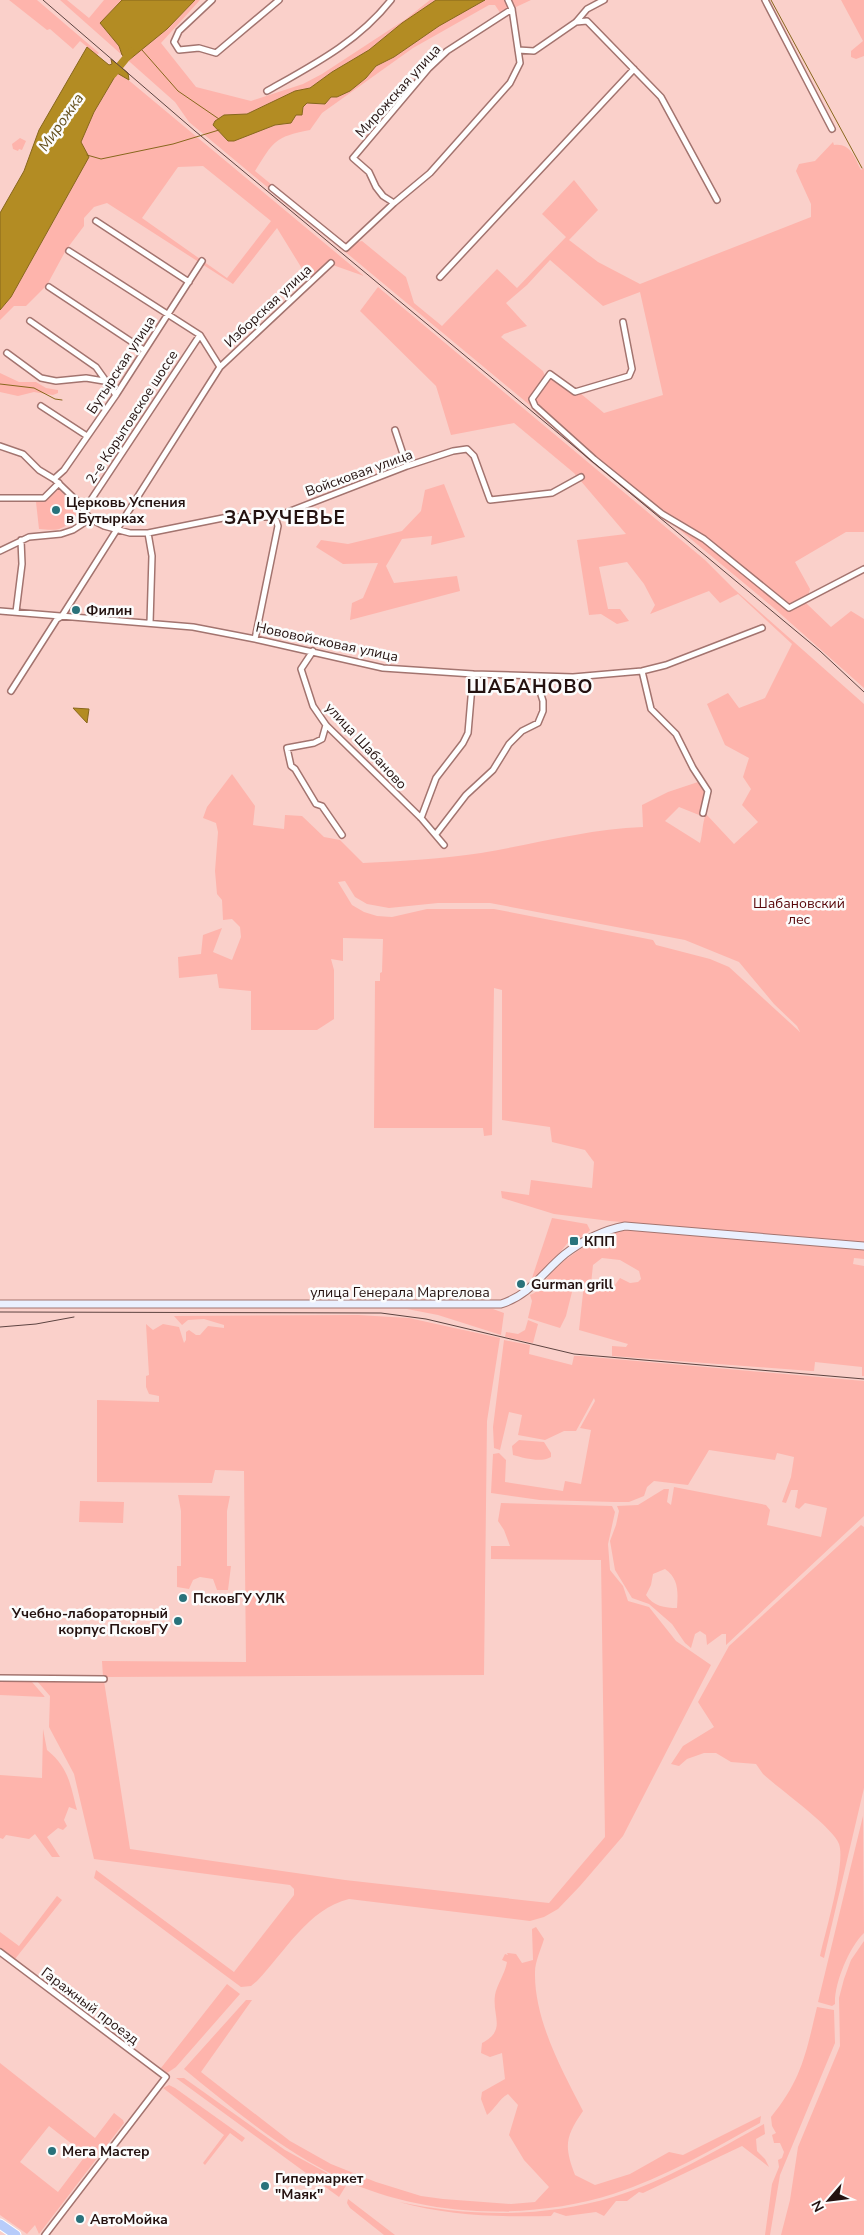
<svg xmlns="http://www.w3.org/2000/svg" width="864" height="2235" font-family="'Nunito Sans',sans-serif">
<rect width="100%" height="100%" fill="#fad0ca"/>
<path fill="#feb4ac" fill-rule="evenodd" d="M9 0H37L99 53 97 55 80 41 73 49 50 29 47 30Z
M60 0H67L89 18 104 0H122L100 23 119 46 122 55 167 29 195 0H200L161 43 196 87 251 101 303 84 322 74 406 19 430 0H436L402 23 369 50 332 72 310 88 246 114 224 115 213 125 228 141H234L275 125 286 124 307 103 325 104 331 97H337L350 91 366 78 376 66 394 57 439 26 485 0H531L501 14 495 5H489L413 48 322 113 310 130C274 137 274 141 255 171L345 245 362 241 406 277 414 303 442 326 497 269 517 288 566 237 542 214 574 180 598 210 569 240 598 262 640 284 811 217V204L796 171 799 164 815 161 833 142 834 145C850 143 854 156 861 170L864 168V532H846L795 562 810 589 806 603 831 627 851 611 864 619V688L775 609 189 122 175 102ZM550 260 603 306 640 292 663 395 604 413 580 393 573 394 552 377 534 399 546 379 543 371 501 337 504 334 527 326 506 303 527 285ZM676 521 698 532 789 605 703 540 673 525Z
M841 0H864V56L856 59 851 57V51L863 41Z
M117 73H120L364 276 327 263 309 280 277 228 233 284 107 203 94 207 84 218V226L66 250 47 285 26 306H14L0 320V310L11 297 71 190 81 142 94 112ZM203 166 271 221 227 278 142 218 178 167Z
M20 138 26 141 22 150 19 149 18 151 13 149 12 144Z
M378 287 705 560 734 589 864 704V1242L610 1221 554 1214 502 1198 501 1191 529 1195 531 1180 592 1188 594 1162 585 1150 552 1142 550 1127 502 1120V990L494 988 492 1135 484 1136 483 1128H374L375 981H380V973L382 972 383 939 343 938V961L331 959 334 970V1019L317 1030H251V991L219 988 217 974 179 978 178 957 201 954 203 935 222 928 213 952 232 960 241 937 240 927 232 919 223 920 222 900 217 894 215 871 218 832 216 823 203 818 207 807 232 774 255 806 253 825 284 829 285 815 302 816 324 837 340 840 363 863C403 861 442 859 481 853 535 844 588 829 643 827L642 805 668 792 698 782 705 793 699 815 679 807 665 821 700 843C703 833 702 823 706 814L734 844 758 822 742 805 751 789 743 777 749 758 725 745 707 704 728 693 739 708 765 698 792 644 738 594 720 603 709 591 650 614 655 605 644 584 627 562 599 567 608 609H620L629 621 617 624 601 614 589 615 577 540 626 534 574 473 514 423 451 435 436 386 360 311ZM345 881 355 897 367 904 389 908 438 903H490L685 940 739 962 774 1004 797 1026 800 1032 729 967 710 959 656 945 653 940 494 909H427L392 917 377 916 364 912 352 905 338 882Z
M0 373 19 382H36L46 388 58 390V393L53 395 34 392 18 396 0 392Z
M444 484 465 537 431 545 432 536 402 539 386 566 394 583 457 576 460 591 350 620 352 603 363 598 378 563 343 564 316 547 321 540 348 544 402 531 421 511 425 490Z
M59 489C67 498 79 506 75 520L70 521C62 532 52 530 39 529L36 502 45 501Z
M552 1218 587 1224 590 1230 584 1237 570 1240 537 1281 532 1278Z
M626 1229 864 1250V1259L854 1258 853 1264 864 1266V1376H862V1367L815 1362 814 1371H811L612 1356V1346L626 1347 628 1344 579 1330 584 1284H574L566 1316 560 1328 528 1318 532 1301 530 1295C541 1291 544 1281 551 1273 570 1253 600 1236 626 1229ZM602 1258 620 1260 639 1271 641 1279 638 1282 630 1283 620 1278 612 1289 591 1284 593 1265Z
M407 1309H493L504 1313 501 1335 438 1315Z
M358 1315 409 1318 500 1338 487 1421 484 1675 103 1677 102 1661 246 1662 244 1471 215 1470 212 1483 97 1482V1400L159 1402V1396L149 1394 146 1387V1376L149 1375 146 1324 153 1330 163 1324 179 1327 184 1343 186 1340V1332L189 1330 196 1335H200L208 1326 224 1328V1325L204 1319 188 1320 182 1325 174 1316Z
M528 1320 538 1324 533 1343 505 1337 506 1332 518 1334 525 1330Z
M504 1340 530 1345 529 1354 572 1365 574 1356H580L864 1381V1516L726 1645V1634H722L707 1645 706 1635 700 1631 695 1634 691 1648 685 1643 672 1624 649 1604 632 1598 615 1570 610 1541 616 1525 619 1511 617 1506 638 1505 664 1489H669L667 1502 671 1505 674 1487 766 1505 770 1510 767 1525 821 1537 827 1508 805 1503 799 1509 795 1507 798 1490H791L786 1503 782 1502 791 1477 794 1457 777 1453 775 1460 709 1450 688 1485 654 1481 647 1487 644 1496 629 1502H615L540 1500 491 1493 493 1454 499 1453 506 1460 505 1482 563 1491 565 1481 581 1484 591 1430 580 1428 595 1401 594 1398 576 1431H564L545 1440 518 1435 522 1415 509 1412 500 1450 494 1448 493 1427ZM665 1569C679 1579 678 1592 677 1608 665 1608 653 1606 646 1595L651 1585 653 1574Z
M519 1440 544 1442 551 1453V1457C541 1463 524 1458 513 1455L512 1446Z
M178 1495 230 1496 227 1511V1566H231L228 1590H217L213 1579 200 1577 193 1580 189 1589 177 1587V1566H181V1511Z
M80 1501 124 1502 123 1523 79 1522Z
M501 1503 612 1506 615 1512 608 1544 610 1570 623 1586 628 1601 649 1607 676 1641 711 1665 623 1836 580 1886 558 1909 544 1917 530 1921 349 1899C308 1909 285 1952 257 1981L251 1986 241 1987 94 1878 96 1870 234 1972 294 1895V1889L290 1885 94 1859 74 1774 49 1727 50 1696 37 1681H104L130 1849 345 1880 549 1903 605 1837 601 1560 491 1559V1546H510L504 1530 498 1521Z
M861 1525 864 1527V1788L824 1958 820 1956C825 1933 846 1863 839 1844 833 1827 778 1788 763 1774L756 1764 731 1762 716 1753H704L687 1759 679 1766 671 1764 683 1746 714 1727 698 1702 729 1646Z
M0 1682H32L45 1697 0 1695Z
M43 1729 47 1750C69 1768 70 1784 77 1810L69 1807 64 1820 67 1826 63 1830 58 1828 47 1837 60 1857H52L35 1834 29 1839 6 1835 3 1839 0 1838V1775L42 1778Z
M863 1816 864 1933C849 1947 834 1984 835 2004L832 2006 818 2002Z
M57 1896 62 1900 15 1959 0 1948V1932L19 1946Z
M536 1927 544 1939C541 1949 535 1962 535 1972 534 2020 562 2070 583 2111 565 2137 564 2146 575 2175L595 2185 630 2174 669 2152 683 2155 761 2116 760 2123C713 2149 665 2177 613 2194 528 2221 424 2217 342 2179 284 2152 233 2109 184 2069L246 2000H252L201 2072 290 2141 331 2164 376 2182 421 2196 443 2199 511 2204 535 2202 549 2187 524 2160 509 2135 518 2105 508 2094C498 2100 496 2108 487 2115L481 2099 482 2092 505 2079 502 2053 490 2057 481 2053 482 2043C507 2030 492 2017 495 1995 497 1984 505 1974 507 1962L502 1960 505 1954 508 1955 507 1953 516 1954 522 1963 533 1960 532 1929Z
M864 1941V2235H781L790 2200 798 2147 840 2046 839 1998 844 1979 851 1960Z
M227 1984 240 1994 176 2067 167 2073 161 2068Z
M817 2007 834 2010 835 2043 780 2175 770 2235H765L772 2184 779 2167 778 2160 782 2158 784 2152 780 2143H774L772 2135 776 2133 772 2126 771 2117C802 2079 806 2053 817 2007Z
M0 2063 95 2138 114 2113 123 2120 124 2123 39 2234 35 2225 27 2234 0 2215ZM49 2126 86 2155 58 2192 20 2162Z
M176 2078H184L285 2150 347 2184 339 2197Z
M169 2085 175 2088 245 2138 242 2142 230 2133 205 2165 203 2163 224 2135 163 2088Z
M764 2124 765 2134 756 2139 757 2151 765 2159 769 2167 742 2146 643 2193 639 2192 627 2201H616L604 2216 596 2212 566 2216 554 2212 551 2216C499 2217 449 2216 399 2202 471 2217 542 2218 613 2197 666 2181 716 2150 764 2124Z
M348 2199 395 2235H384L350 2208 347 2203Z"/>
<path fill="#b38c23" stroke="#88671d" d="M122 0H195L167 29 129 60 122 55 119 46 100 23Z
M436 0H485L439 26 394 57 376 66 366 78 350 91 337 97H331L325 104 307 103 303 107 302 115H296L291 123 275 125 234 141H228L213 125 215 121 224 115 247 114 295 91 310 88 332 72 369 50 402 23Z
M87 47 109 65 112 64 111 59 128 73 129 80 117 73 94 112 81 142 89 157 11 297 0 310V213L24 171 39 130Z
M73 708 89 709 87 723Z"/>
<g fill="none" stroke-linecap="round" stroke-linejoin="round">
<path stroke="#88671d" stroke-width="1" d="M771 0 862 168
M142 50 178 91 219 119
M87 155 101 159 173 144 219 130
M0 384 34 388 55 399 62 400"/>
<path stroke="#b38c23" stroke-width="8" d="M113 74 131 52"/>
<defs>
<path id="street" d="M212 0 179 31 174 42 179 50 199 48 216 53 279 0
M765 0 832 129
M576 22 587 21 661 97 717 200
M518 50 534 51 576 22 587 9 604 0
M267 91C313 65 358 42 391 0
M272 188 346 248 394 203 430 173 510 83 520 63 512 9 508 0
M394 203 383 196 376 187 369 172 353 158 429 68 447 51 512 9
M96 221 189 282
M69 251 200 335 220 367
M440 277 634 69
M49 287 144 350
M30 321 96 367 116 395
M623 322 632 369 629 376 575 392 550 374 532 399 535 406 594 459 662 514 704 539 789 608 864 569
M7 353 41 378 56 381 86 378 104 381
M41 406 87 436
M395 430 407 466
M0 446 23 454 39 470 54 479 78 502 90 519 104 526 130 533H148L228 517H275L407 466 453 451 467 449 474 456 490 500 552 493 581 477
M54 479 64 470 116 395 202 261
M0 498H44L59 483
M83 512 200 335
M148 533 152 556 150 623
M0 551 29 537 61 534 73 530 90 519
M0 611 193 627 255 639 383 668 473 674 573 677 642 671 666 665 762 628
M16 612 22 564 21 540
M255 639 278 526 275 517
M313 651 301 669 313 706 326 725 421 818 444 845
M642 671 651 709 676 734 693 768 708 791 703 813
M11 691 57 619 62 616 220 367 331 263
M326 725 322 739 314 743 287 748 291 766 295 769 316 804 322 806 342 835
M421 818 436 778 463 743 468 733 473 674
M436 834 466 795 493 770 509 744 522 731 538 723 543 711V701L535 676
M0 1678 104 1679
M0 1952 166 2077 45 2235"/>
<path id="secondary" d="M0 1304H501C530 1295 543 1272 565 1254 582 1241 604 1230 625 1226L864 1246"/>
<path id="highway" d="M0 2224 16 2235"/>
</defs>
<use href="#street" stroke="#a3746f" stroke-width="8"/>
<use href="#secondary" stroke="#a3746f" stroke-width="9"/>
<use href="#highway" stroke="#fff" stroke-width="11"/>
<use href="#street" stroke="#fff" stroke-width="5"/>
<use href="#secondary" stroke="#eaf0fe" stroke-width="7"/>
<use href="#highway" stroke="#b8ccfa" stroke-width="9"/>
<path stroke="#5d4441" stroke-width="1" d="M43 0 195 131 820 651 864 692
M0 1312 381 1313 426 1319 574 1354 864 1379
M0 1327 36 1324 74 1317"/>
</g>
<g fill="#29727b" stroke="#fcfcfc" stroke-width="2">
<circle cx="56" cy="510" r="5"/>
<circle cx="76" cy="610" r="5"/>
<rect x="569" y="1236" width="10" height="10" rx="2.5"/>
<circle cx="521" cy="1284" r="5"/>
<circle cx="183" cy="1598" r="5"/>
<circle cx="178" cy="1621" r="5"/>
<circle cx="52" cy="2151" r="5"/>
<circle cx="265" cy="2186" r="5"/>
<circle cx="80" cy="2219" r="5"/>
</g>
<g text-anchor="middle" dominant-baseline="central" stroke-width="5" stroke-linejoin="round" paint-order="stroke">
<g font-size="14" fill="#241210" stroke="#fcfcfc">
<text transform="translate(398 91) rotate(-48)">Мирожская улица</text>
<text transform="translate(268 306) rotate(-43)">Изборская улица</text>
<text transform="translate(121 365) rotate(-57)">Бутырская улица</text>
<text transform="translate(132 417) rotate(-57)">2-е Корытовское шоссе</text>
<text transform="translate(359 473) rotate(-20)">Войсковая улица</text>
<text transform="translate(327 642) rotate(12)">Нововойсковая улица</text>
<text transform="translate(366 746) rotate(47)">улица Шабаново</text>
<text x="400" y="1292">улица Генерала Маргелова</text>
<text transform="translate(90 2006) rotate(37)">Гаражный проезд</text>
</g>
<g font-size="14" font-weight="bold" fill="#241210" stroke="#fcfcfc" text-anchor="start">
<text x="66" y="502">Церковь Успения<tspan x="66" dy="16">в Бутырках</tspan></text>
<text x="86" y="610">Филин</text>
<text x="584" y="1241">КПП</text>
<text x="531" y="1284">Gurman grill</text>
<text x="193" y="1598">ПсковГУ УЛК</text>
<text x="168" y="1613" text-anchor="end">Учебно-лабораторный<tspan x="168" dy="16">корпус ПсковГУ</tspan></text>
<text x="62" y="2151">Мега Мастер</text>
<text x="275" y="2178">Гипермаркет<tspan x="275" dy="16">"Маяк"</tspan></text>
<text x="90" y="2219">АвтоМойка</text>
</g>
<g font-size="14" fill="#570609" stroke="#fcfcfc">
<text x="799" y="903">Шабановский<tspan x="799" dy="16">лес</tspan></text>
</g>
<g font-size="15" font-style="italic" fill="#65501c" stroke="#fcfcfc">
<text transform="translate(61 122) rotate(-55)">Мирожка</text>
</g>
<g font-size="19" font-weight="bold" letter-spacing="1" fill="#241210" stroke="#fcfcfc">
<text x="285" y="518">ЗАРУЧЕВЬЕ</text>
<text x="530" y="687">ШАБАНОВО</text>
</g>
</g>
<g transform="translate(829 2200) rotate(242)" stroke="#fcfcfc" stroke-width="4" paint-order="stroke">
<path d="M0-4L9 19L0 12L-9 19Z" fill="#241210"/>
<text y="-8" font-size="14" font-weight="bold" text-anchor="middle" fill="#241210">N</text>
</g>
</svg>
